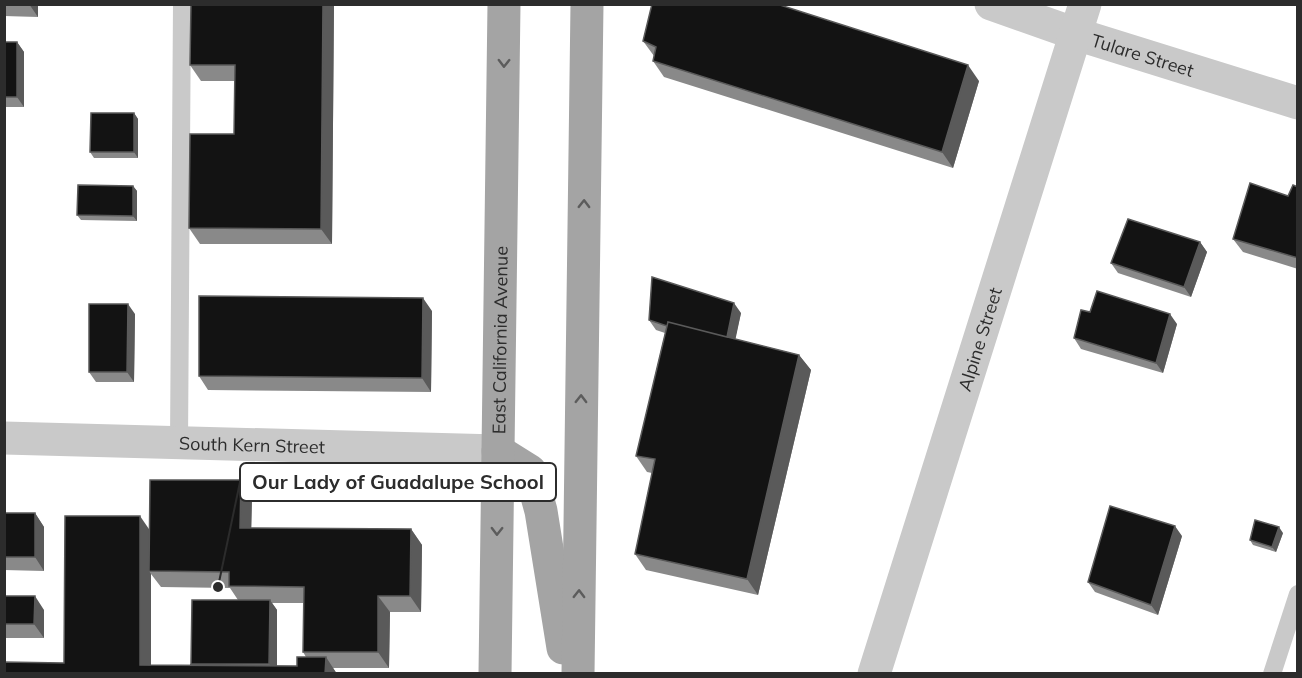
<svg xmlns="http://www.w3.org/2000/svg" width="1302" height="678" font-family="Mulish,sans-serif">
<rect width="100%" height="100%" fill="#fff"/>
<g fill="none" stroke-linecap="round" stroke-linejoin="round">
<path stroke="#c9c9c9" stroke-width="18" d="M179 443 182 4
M1272 674 1298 594"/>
<g stroke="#c9c9c9" stroke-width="33">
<path id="s1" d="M991 4 1076 34 1298 103"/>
<path id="s2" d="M4 438 498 451"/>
<path id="s3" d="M874 674 1085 4"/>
</g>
<g stroke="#a4a4a4" stroke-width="33">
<path d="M498 451 530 471 541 511 563 648"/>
<path id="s4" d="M495 674 504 4"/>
<path d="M578 674 587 4"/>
</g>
</g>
<path fill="#898989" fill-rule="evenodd" d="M4 4H38V17L4 16Z
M71 4H114V6H73Z
M334 4 332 244H200L189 228 234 134 235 81H201L190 65Z
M643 41 979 81 953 168 664 77 653 61 654 56Z
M4 42H17L24 52V107H4Z
M134 113 138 119V158H94L90 152Z
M133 186 137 191V221L81 220 77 215Z
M1298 187V269L1243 252 1233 239 1288 196Z
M1200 242 1207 252 1191 297 1118 273 1111 263Z
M432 311 431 392 208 390 199 376Z
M1090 312 1177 324 1163 373 1081 349 1074 338Z
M741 313 735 339 799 355 811 370 758 595 646 570 635 554 652 473 647 472 636 456 665 333 656 330 649 320Z
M135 314 134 382H96L89 372Z
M241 480 252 496 251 528 411 529 422 545 421 612H390L389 668H333L337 674 64 663 150 530ZM151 574 161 587 230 588 238 600 191 664 193 666 151 665ZM272 603H304L303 652 306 657 297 666H277V610Z
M4 513H35L44 527V571L4 570Z
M1283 533 1276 552 1253 545 1250 540Z
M1182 536 1158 615 1095 592 1088 582Z
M4 596 44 610V638H4Z"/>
<path fill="#5a5a5a" d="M29 4H38V17Z
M323 4H334L332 244 321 229Z
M17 42 24 52V107L17 97Z
M968 65 979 81 953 168 942 152Z
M134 113 138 119V158L134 152Z
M133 186 137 191V221L133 216Z
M1200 242 1207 252 1191 297 1184 287Z
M423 298 432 311 431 392 422 378Z
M734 303 741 313 733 351 726 341Z
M128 304 135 314 134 382 127 372Z
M1170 314 1177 324 1163 373 1156 363Z
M799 355 811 370 758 595 747 579Z
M241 480 252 496 251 544 240 528Z
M35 513 44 527V571L35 557Z
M140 516 151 532 149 571 151 574V674L140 665Z
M1175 526 1182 536 1158 615 1151 605Z
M1279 527 1283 533 1276 552 1272 547Z
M411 529 422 545 421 612 410 596Z
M35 596 44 610V638L34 624Z
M378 596 390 612 389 668 378 652Z
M270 600 277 610V674L269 664Z
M326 657 337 674H325Z"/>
<path fill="#131313" stroke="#5a5a5a" stroke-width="1.5" d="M191 4H323L321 229 189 228 190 134H234L235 65H190Z
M652 4H777L968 65 942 152 653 61 656 47 643 41Z
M4 42H17V97H4Z
M91 113H134V152H90Z
M1250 183 1288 196 1293 185 1298 187V258L1233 239Z
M78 185 133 186V216L77 215Z
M1128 219 1200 242 1184 287 1111 263Z
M652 277 734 303 727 337 668 322 667 326 649 320Z
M1097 291 1170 314 1156 363 1074 338 1081 310 1090 312Z
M199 296 423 298 422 378 199 376Z
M89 304H128L127 372H89Z
M668 322 799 355 747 579 635 554 655 459 636 456Z
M150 480H241L240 528 411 529 410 596H378V652H303L304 587 229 586V572L149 571Z
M1110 506 1175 526 1151 605 1088 582Z
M4 513H35V557H4Z
M65 516H140V665L297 666V657H326L325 674H4V662L64 663Z
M1255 520 1279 527 1272 547 1250 540Z
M4 596H35L34 624H4Z
M192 600H270L269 664H191Z"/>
<defs><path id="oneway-chevron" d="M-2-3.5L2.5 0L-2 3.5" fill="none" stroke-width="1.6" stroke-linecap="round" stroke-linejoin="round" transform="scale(1.5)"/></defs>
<g stroke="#5c5c5c">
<use href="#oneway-chevron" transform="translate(504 63) rotate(91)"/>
<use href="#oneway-chevron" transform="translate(584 204) rotate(-89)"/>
<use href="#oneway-chevron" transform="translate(581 399) rotate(-89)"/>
<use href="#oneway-chevron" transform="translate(497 531) rotate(91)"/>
<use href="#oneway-chevron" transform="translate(579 594) rotate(-89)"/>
</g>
<g text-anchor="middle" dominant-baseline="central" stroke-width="6" stroke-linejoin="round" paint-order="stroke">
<g font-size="18" fill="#2c2c2c" stroke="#fff">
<text stroke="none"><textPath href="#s1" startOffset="160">Tulare Street</textPath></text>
<text stroke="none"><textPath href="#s4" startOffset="334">East California Avenue</textPath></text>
<text stroke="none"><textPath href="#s3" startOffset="351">Alpine Street</textPath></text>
<text stroke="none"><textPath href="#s2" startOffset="248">South Kern Street</textPath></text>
</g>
</g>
<path fill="none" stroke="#2c2c2c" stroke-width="2" d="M218 587L240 482"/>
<circle fill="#2c2c2c" stroke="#fff" stroke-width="2" cx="218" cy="587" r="6"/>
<rect fill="#fff" stroke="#2c2c2c" stroke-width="2" x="240" y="463" width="316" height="38" rx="6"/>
<g font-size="20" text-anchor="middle" font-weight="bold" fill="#2c2c2c">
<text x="398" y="489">Our Lady of Guadalupe School</text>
</g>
<rect width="1302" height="678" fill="none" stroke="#2c2c2c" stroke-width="12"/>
</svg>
